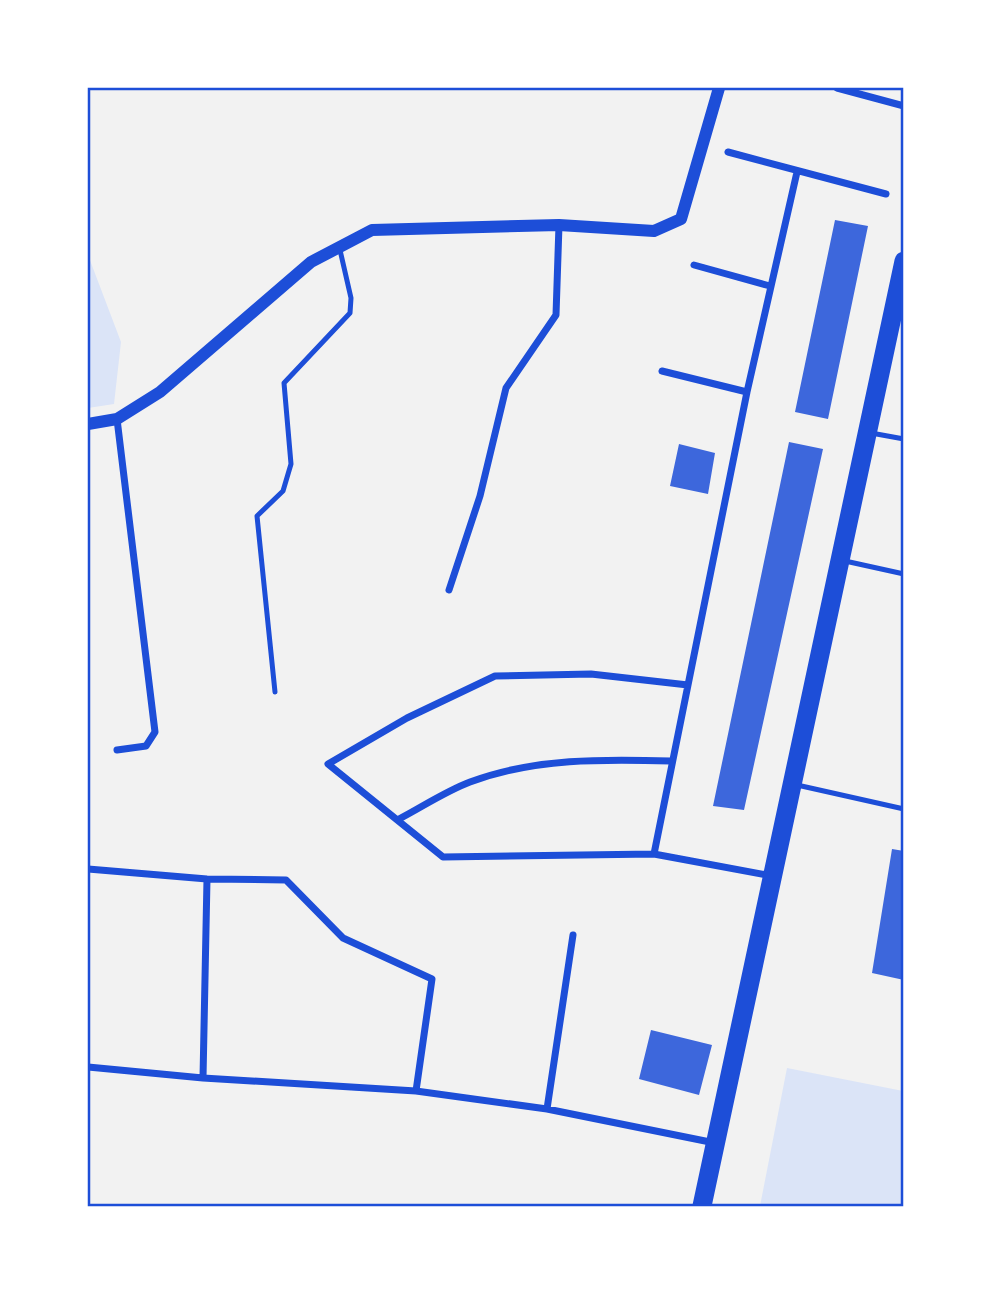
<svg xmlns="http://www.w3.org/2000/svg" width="991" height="1294" font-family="'Golos Text',sans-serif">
<rect width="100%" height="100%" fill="#f2f2f2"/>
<path fill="#dbe4f7" d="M88 255 121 342 114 404 88 408Z
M787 1068 903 1091V1206H760Z"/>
<path fill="#3d67dc" d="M835 220 868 226 828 419 795 412Z
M789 442 823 449 744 810 713 806Z
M679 444 715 453 708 494 670 486Z
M892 849 904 851V980L872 973Z
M651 1030 712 1045 699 1095 639 1079Z"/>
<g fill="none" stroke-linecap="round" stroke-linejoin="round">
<path stroke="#1d4ed8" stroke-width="5" d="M871 433 904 439
M845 561 904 574
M275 692 257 516 283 491 291 464 284 383 350 313 351 298 340 250
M797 785 904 809"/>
<path stroke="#1d4ed8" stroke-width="7" d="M837 88 904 106
M728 152 886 194
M694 265 770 286
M662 371 747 392
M449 590 480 496 506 388 556 315 559 225
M688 685 591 674 495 676 407 718 328 764 443 857 654 854 772 876
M117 750 146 746 155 732 117 419
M399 819C422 807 446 791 470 782 534 758 604 759 671 761
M654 854 747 392 797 172
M88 869 207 879 286 880 343 938 432 979 416 1091
M88 1067 203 1078 416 1091 547 1109 715 1143
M203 1078 207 879
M547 1109 573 935"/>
<path stroke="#1d4ed8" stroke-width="12" d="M88 424 117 419 160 392 311 262 372 230 559 225 654 231 681 219 719 88"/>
<path stroke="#1d4ed8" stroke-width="19" d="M702 1206 904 261"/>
</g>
<rect width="991" height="1294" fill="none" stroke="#ffffff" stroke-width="178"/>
<rect x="89" y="89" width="813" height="1116" fill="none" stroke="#1d4ed8" stroke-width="2.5"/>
</svg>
